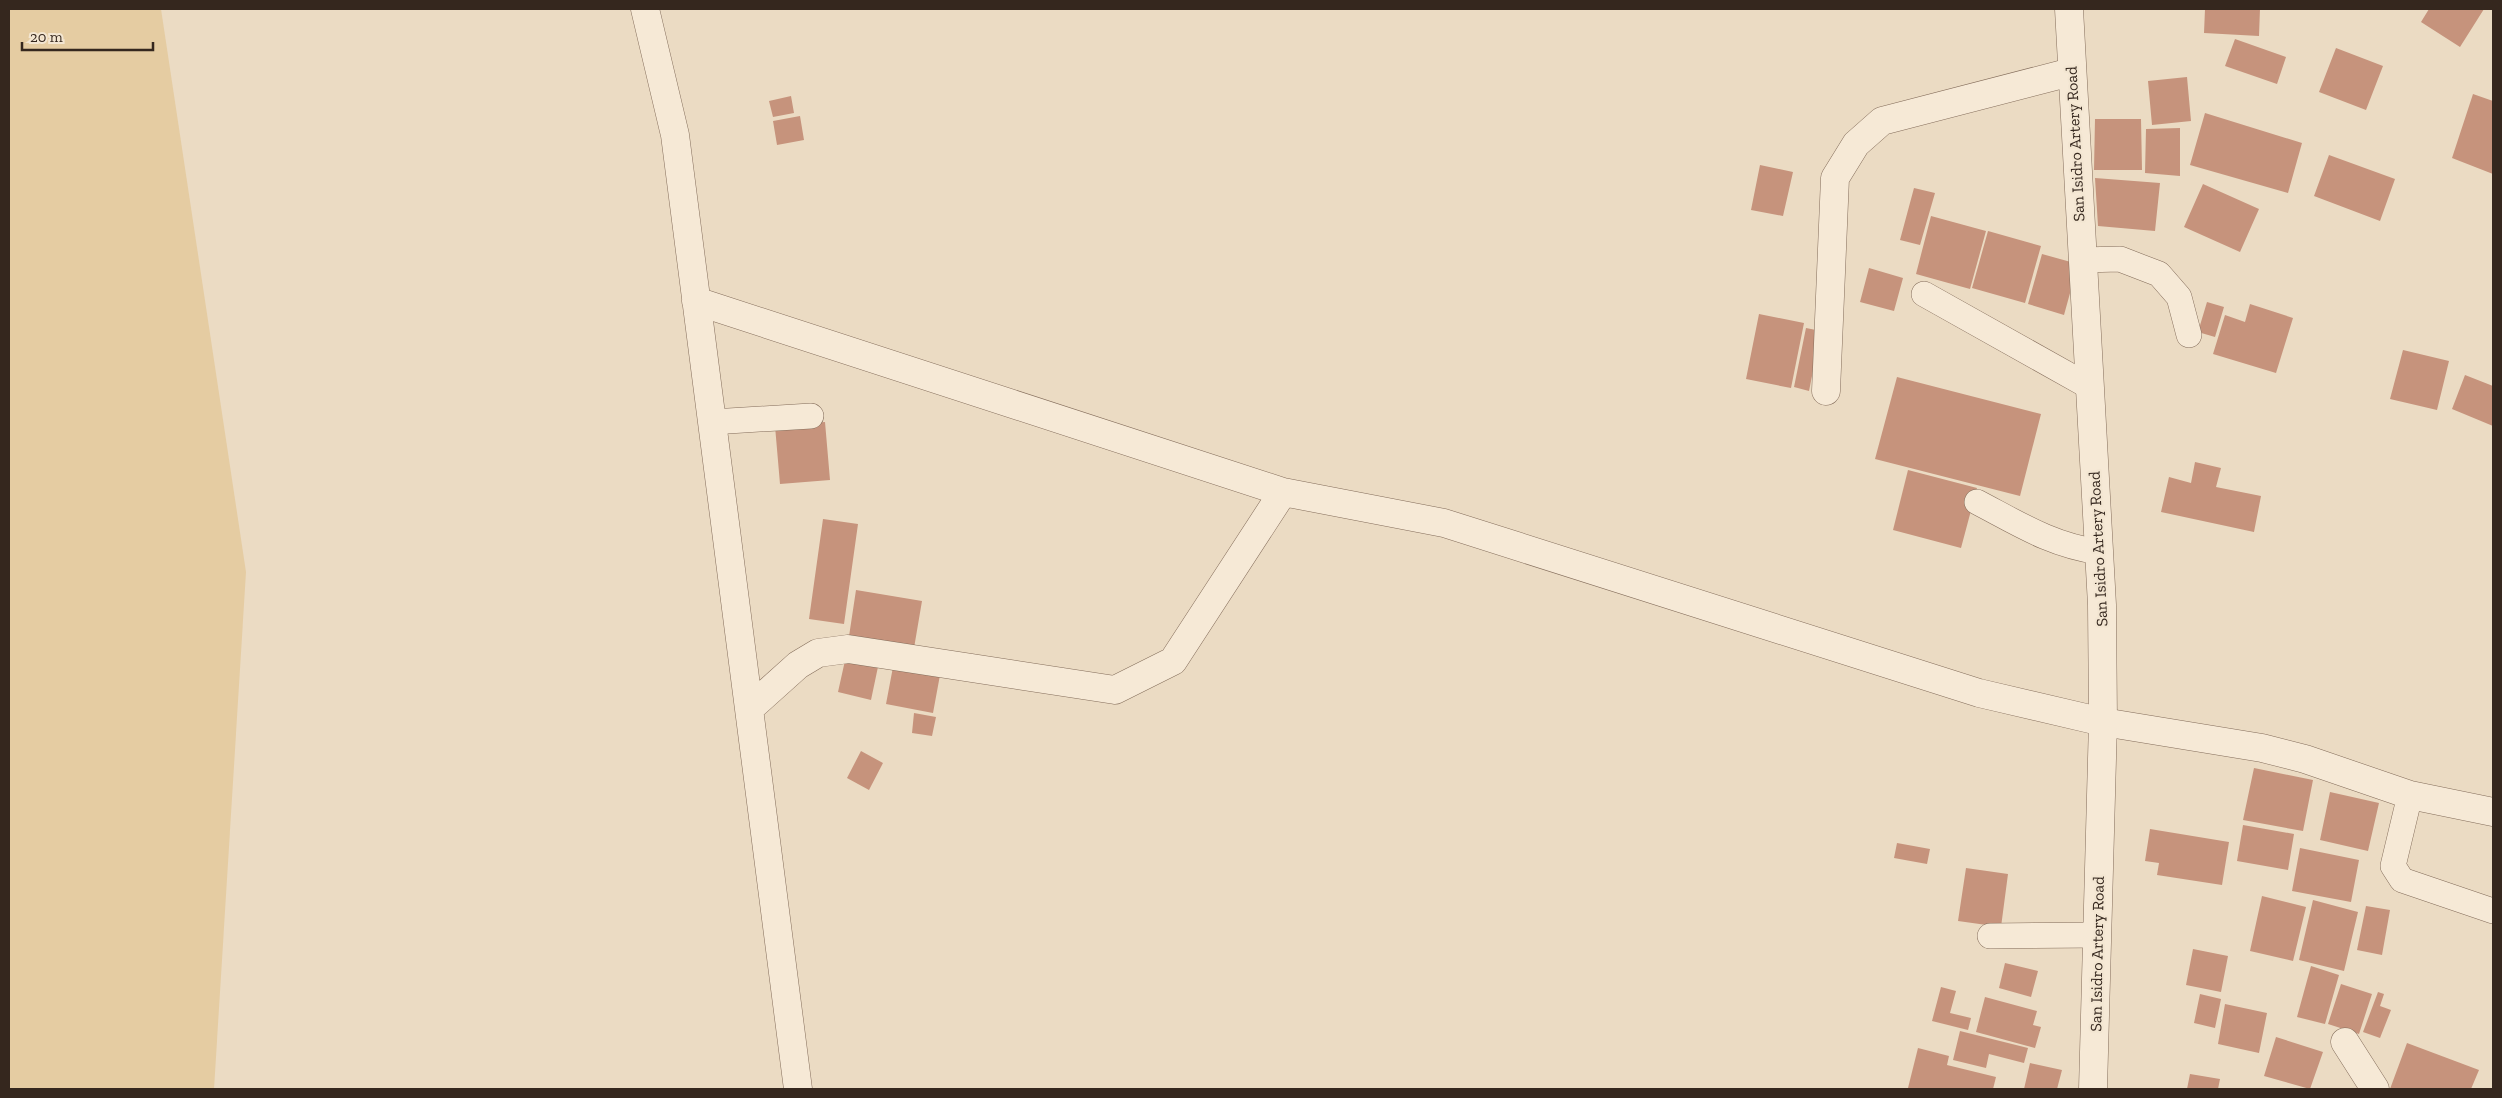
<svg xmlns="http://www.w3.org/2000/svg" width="2502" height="1098" font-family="'Zilla Slab',serif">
<rect width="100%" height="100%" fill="#ebdbc3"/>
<path fill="#e5cca2" d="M9 9H161L246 572 214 1089H9Z"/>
<path fill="#c6937c" d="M2205 9H2260L2259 36 2204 33Z
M2429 9H2484L2460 47 2421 22Z
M2235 39 2286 57 2277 84 2225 66Z
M2336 48 2383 66 2366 110 2319 92Z
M2187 77 2191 121 2152 125 2148 81Z
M2473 94 2493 101V174L2452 158Z
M791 96 794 113 773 117 769 101Z
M2205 113 2302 143 2288 193 2190 165Z
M800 116 804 140 777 145 773 121Z
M2095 119H2141L2142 170H2094Z
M2180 128V176L2145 173 2146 129Z
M2329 155 2395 179 2380 221 2314 196Z
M1760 165 1793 172 1783 216 1751 210Z
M2095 178 2160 183 2155 231 2098 226Z
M2203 184 2259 209 2240 252 2184 227Z
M1914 188 1935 193 1920 245 1900 240Z
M1931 216 1986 231 1970 289 1916 274Z
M1988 231 2041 246 2025 303 1972 288Z
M2042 254 2078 264 2064 315 2028 304Z
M1869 268 1903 278 1894 311 1860 302Z
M2207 302 2224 307 2215 337 2198 332Z
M2250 304 2293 318 2276 373 2213 354 2225 315 2245 322Z
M1759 314 1804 323 1791 388 1746 379Z
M1806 328 1821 331 1809 391 1794 387Z
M2403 350 2449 361 2437 410 2390 399Z
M2465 375 2493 386V426L2452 409Z
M1897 377 2041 414 2020 496 1875 459Z
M825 422 830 480 780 484 775 426Z
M2195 462 2221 468 2216 487 2261 496 2254 532 2161 512 2169 477 2191 483Z
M1908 470 1977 488 1961 548 1893 530Z
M823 519 858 524 844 624 809 619Z
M856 590 922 601 913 654 848 643Z
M846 656 879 662 871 700 838 692Z
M893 667 940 675 933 713 886 704Z
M914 713 936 717 932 736 912 733Z
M861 751 883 763 869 790 847 778Z
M2254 768 2313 780 2303 831 2243 820Z
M2330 792 2379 803 2368 851 2320 840Z
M2243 825 2294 834 2288 870 2237 861Z
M2150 829 2229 842 2222 885 2157 875 2159 863 2145 861Z
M1897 843 1930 849 1927 864 1894 858Z
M2300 848 2359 860 2351 902 2292 891Z
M1966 868 2008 874 2001 927 1958 921Z
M2262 896 2306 907 2293 961 2250 951Z
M2313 900 2358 912 2344 971 2299 960Z
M2366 906 2390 910 2382 955 2357 950Z
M2193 949 2228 956 2221 992 2186 985Z
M2005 963 2038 971 2031 997 1999 988Z
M2311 966 2339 975 2325 1024 2297 1017Z
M2341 984 2372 994 2359 1034 2328 1024Z
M1941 987 1956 991 1950 1013 1971 1018 1968 1030 1932 1021Z
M2378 992 2384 994 2380 1006 2391 1010 2380 1038 2363 1032Z
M2200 994 2221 999 2215 1028 2194 1023Z
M1985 997 2037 1011 2033 1025 2041 1027 2035 1048 1976 1032Z
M2225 1004 2267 1013 2259 1053 2218 1044Z
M1960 1031 2028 1048 2024 1063 1989 1054 1986 1068 1953 1060Z
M2276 1037 2323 1052 2310 1089 2264 1076Z
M2407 1043 2479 1070 2471 1089H2390Z
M1918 1048 1949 1056 1947 1065 1996 1077 1993 1089 1908 1088Z
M2030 1063 2062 1070 2057 1089H2024Z
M2190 1074 2220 1079 2218 1089H2187Z"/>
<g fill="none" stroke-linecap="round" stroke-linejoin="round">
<defs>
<path id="service" d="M2082 260 2120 259 2159 274 2179 297 2189 335
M1924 294 2090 387
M712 422 811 416
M1977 502C2019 524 2051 545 2099 552
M2410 795 2393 866 2402 880 2493 911
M1990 936 2097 935"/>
<path id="minor" d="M645 9 675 135 798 1089
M696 301 1283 492
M1826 391 1835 178 1856 144 1882 121 2071 72
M749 709 798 665 818 653 848 649 1115 690 1173 661 1283 492 1444 523 1979 693 2103 722 2262 748 2305 759 2410 795 2493 812
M2345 1042 2375 1089"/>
<path id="tertiary" d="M2069 9 2102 605 2103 722 2093 1089"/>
</defs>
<use href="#service" stroke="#846d5b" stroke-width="26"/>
<use href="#minor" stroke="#846d5b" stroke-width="29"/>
<use href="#tertiary" stroke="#846d5b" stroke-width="29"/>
<use href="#service" stroke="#f6e9d6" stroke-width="25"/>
<use href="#minor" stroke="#f6e9d6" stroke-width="28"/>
<use href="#tertiary" stroke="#f6e9d6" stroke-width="28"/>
</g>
<g text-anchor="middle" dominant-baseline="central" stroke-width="4.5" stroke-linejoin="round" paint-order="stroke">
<g font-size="16" fill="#35271e" stroke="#f3e6d2">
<text transform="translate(2075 144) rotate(-93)">San Isidro Artery Road</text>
<text transform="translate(2098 549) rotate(-93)">San Isidro Artery Road</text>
<text transform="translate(2097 954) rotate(-89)">San Isidro Artery Road</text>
</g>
</g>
<rect width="2502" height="1098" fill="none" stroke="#35271e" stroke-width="20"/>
<path d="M22 42v8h131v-8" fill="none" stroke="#35271e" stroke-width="2.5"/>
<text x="30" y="42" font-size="15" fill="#35271e" stroke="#f3e6d2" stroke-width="4" paint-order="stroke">20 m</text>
</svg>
